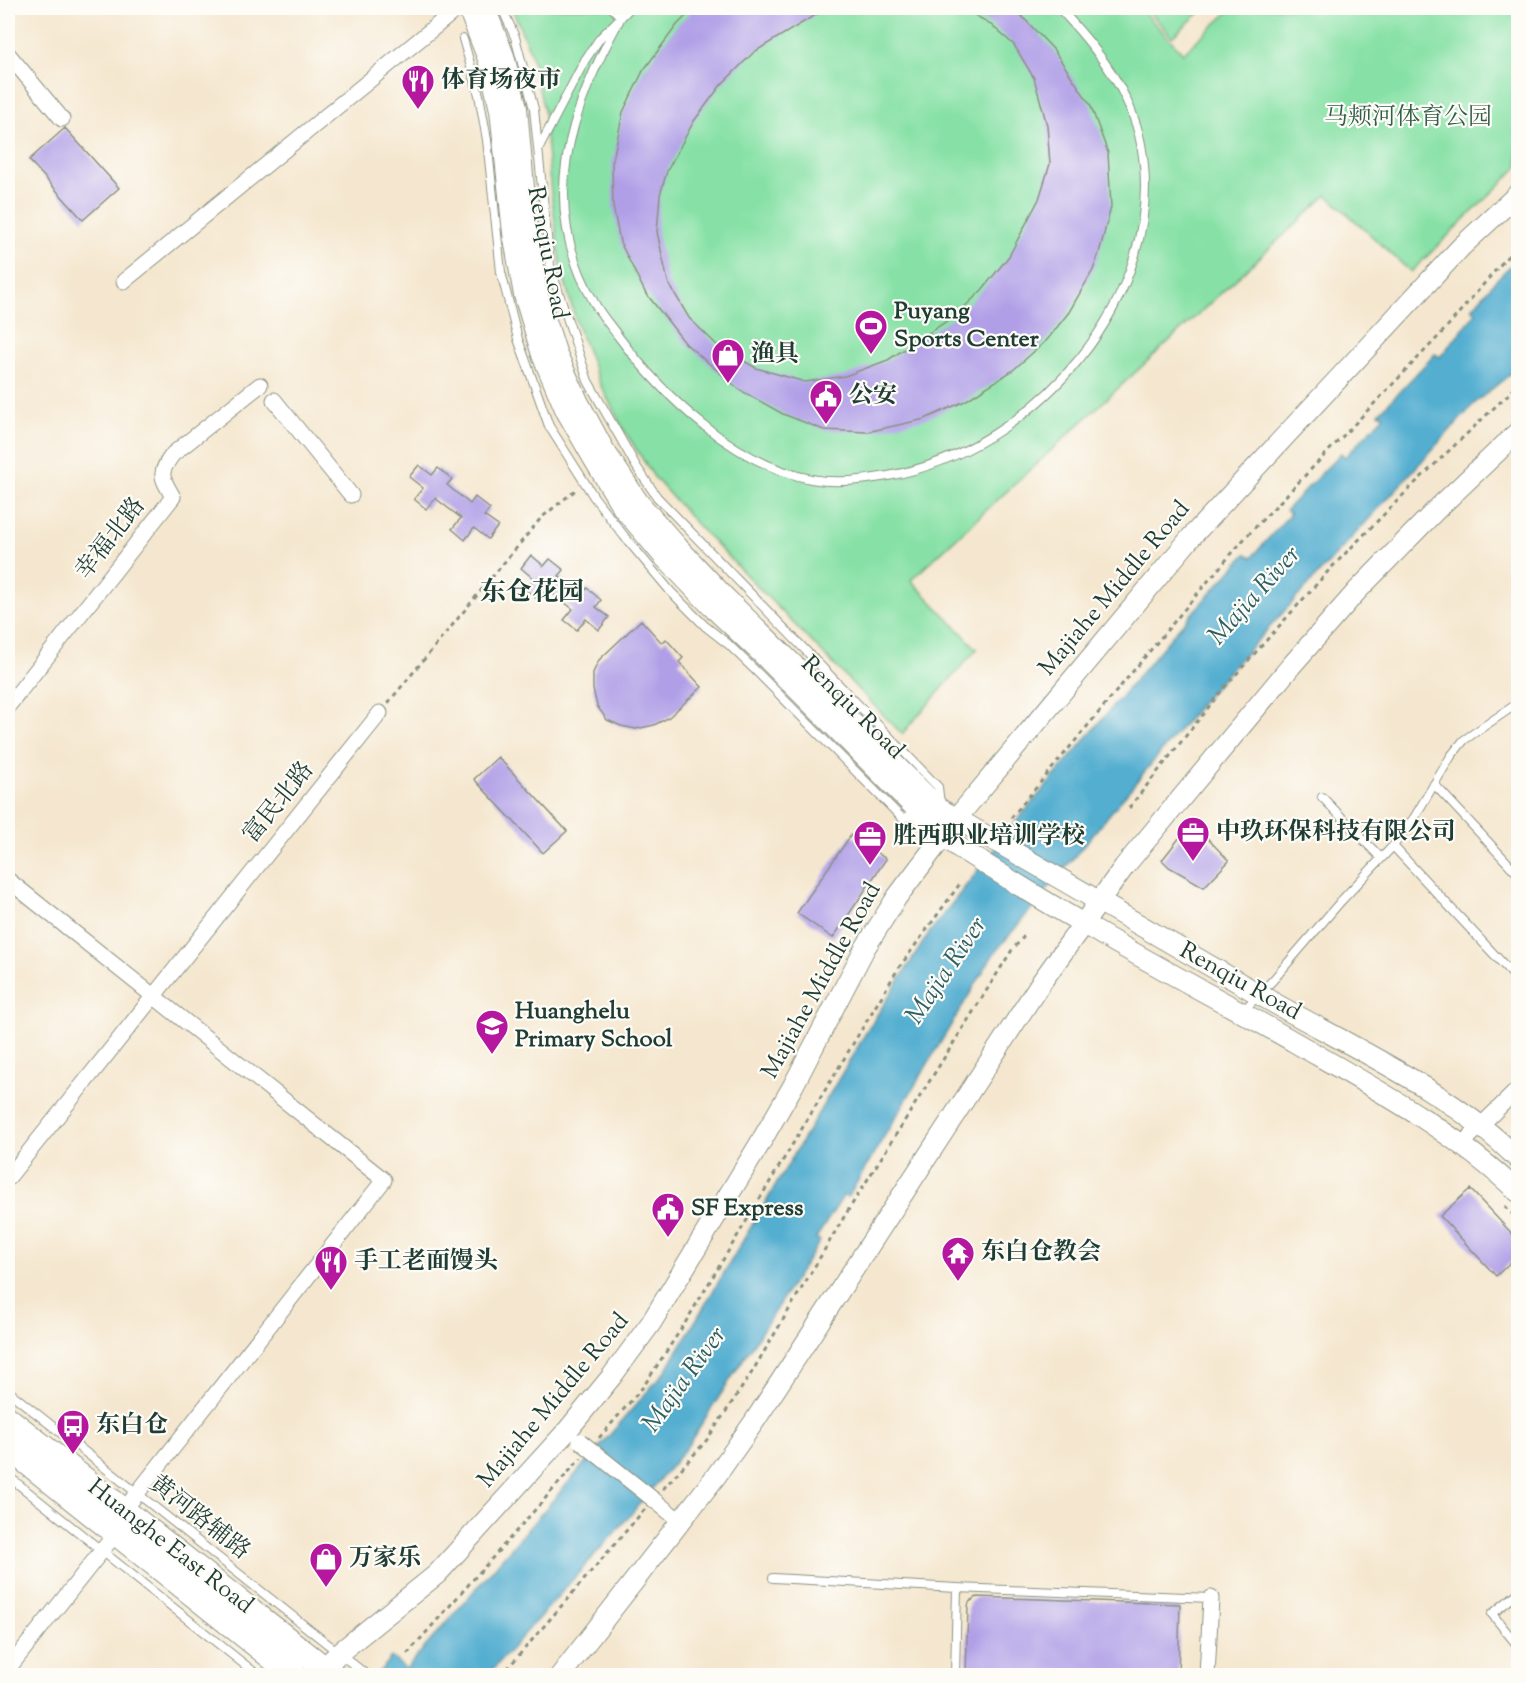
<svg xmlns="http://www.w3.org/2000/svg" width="1526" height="1683" font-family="'Sorts Mill Goudy','Noto Serif SC',serif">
<rect width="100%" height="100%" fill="#fdfcf7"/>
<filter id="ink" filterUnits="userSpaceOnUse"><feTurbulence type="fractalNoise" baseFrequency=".0167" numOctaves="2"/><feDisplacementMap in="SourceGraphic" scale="12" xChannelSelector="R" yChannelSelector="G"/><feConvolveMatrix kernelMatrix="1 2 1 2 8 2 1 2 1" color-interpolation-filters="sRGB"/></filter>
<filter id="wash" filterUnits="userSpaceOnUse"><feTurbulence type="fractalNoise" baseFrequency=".008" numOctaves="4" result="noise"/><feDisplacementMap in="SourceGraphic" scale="24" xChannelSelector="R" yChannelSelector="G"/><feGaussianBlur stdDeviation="1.35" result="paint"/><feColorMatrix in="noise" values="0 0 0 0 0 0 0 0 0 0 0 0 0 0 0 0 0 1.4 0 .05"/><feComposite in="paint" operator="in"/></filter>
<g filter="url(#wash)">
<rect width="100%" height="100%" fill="#f5e7cf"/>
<path fill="#87e1a6" stroke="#538f6d" stroke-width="1.5" d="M512 8H1140L1183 53 1233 8H1518V167L1411 272 1327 195 911 580 977 649 902 734 700 528 654 477 624 430 600 384 577 325 561 267 550 185 544 111 531 54Z
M1146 8H1205L1172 37Z"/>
<path fill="#52aed0" stroke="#387682" stroke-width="1.5" d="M1518 258V368L1476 402 1214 688 993 955 848 1197 844 1195 816 1238 820 1241 686 1448 632 1513 488 1675 376 1676 391 1657 406 1669 667 1369 867 1031 929 933 1015 823 1177 630 1246 554 1252 557 1290 514 1286 510 1341 453 1345 457 1384 416 1379 413 1435 354 1440 357 1476 313 1472 309 1494 282Z"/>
<g id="blocks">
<path fill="#b09fe7" d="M694 8H827L754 52 721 85 694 121 667 171 660 195 657 232 668 282 689 318 718 346 756 368 805 382 845 376 888 360 956 315 982 290 1009 256 1039 199 1050 164 1047 125 1034 78 1014 45 989 23 962 8H1014L1053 49 1090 104 1108 153 1111 207 1099 253 1093 270 1069 312 1047 340 1012 371 965 401 925 419 867 432 824 430 783 414 740 390 686 344 645 292 620 242 613 206 612 164 623 112 643 71 677 25Z
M65 128 119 188 83 220 29 160Z
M419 465 432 475 438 468 452 479 447 485 470 504 475 497 490 509 484 516 498 526 488 539 474 528 465 540 452 529 461 518 435 498 426 509 414 499 423 488 409 477Z
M531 555 544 566 550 559 564 570 559 576 582 595 587 588 601 600 596 607 609 617 599 630 586 619 577 630 564 620 573 609 547 589 538 600 526 590 534 579 521 568Z
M641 620 662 643 666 639 683 658 679 662 702 687 668 718 654 725 636 729 621 726 607 720 597 706 593 689V673L599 660Z
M498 757 567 831 543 853 474 779Z
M1192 822 1229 861 1204 887 1169 867 1162 860Z
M851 835 886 859 833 938 797 913Z
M1470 1189 1518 1240V1255L1496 1276 1440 1216Z
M977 1597 1180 1604 1178 1676H966L968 1607 969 1602Z"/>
</g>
</g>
<g filter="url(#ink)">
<use href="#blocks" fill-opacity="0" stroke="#8a9282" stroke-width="1.5"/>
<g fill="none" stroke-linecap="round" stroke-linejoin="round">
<defs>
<path id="service" d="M502 8 515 37 534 109 550 266 588 381 636 466 657 497 938 787 940 805
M612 8 621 17
M621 17C570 111 536 204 595 304 601 315 610 325 618 336 663 396 734 464 811 479 837 484 863 480 888 476 1034 450 1170 298 1141 144 1131 91 1095 46 1059 8
M463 39 479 95 487 140 501 272 518 339 549 426 594 497 624 536 671 592 705 626 728 644 759 674 902 818 917 815
M539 148 585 60 600 38 630 8
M1434 784 1518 874
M1322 797 1381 858
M1393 846 1518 980
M1242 1012 1273 980 1341 901 1393 846 1414 818 1451 756 1464 740 1518 703
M8 1391 368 1676
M8 1476 259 1676
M773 1578 957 1588 1211 1598
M1518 1593 1492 1614 1518 1646
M955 1676 957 1588"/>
<path id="minor" d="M8 54 62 119
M124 281 458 8
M274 400 351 495
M8 706 173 497C161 476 158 474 173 454L260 385
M8 880 384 1180 124 1510 116 1533 8 1669
M1462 1144 1518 1089
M8 1178 380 713
M654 1500 680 1521
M1207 1676 1211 1598"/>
<path id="tertiary" d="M468 8 488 59 500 110 513 233 524 295 542 355 566 411 593 458 623 508 665 558 712 607 761 653 943 836 958 847C999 873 1040 899 1082 923 1152 965 1225 1002 1296 1043 1374 1088 1453 1130 1518 1192
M485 8 504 56 517 108 528 233 537 292 556 352 579 403 603 448 639 503 678 547 724 596 940 809C1051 874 1162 939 1274 1003 1356 1049 1451 1092 1518 1159
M316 1676 339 1653 437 1574 567 1431 612 1376 651 1323 759 1145 793 1086 865 948 897 897 956 819 1193 535 1461 247 1518 194
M560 1676 716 1476 754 1422 1040 984 1124 867 1291 666 1357 591 1436 510 1518 432"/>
<path id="primary" d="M8 1419 334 1676
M8 1447 295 1676"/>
</defs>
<use href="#service" stroke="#8a9282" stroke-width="10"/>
<use href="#minor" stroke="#8a9282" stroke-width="17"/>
<use href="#tertiary" stroke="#8a9282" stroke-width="22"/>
<use href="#primary" stroke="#8a9282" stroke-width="26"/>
<path stroke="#8a9282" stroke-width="3" stroke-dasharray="4.5 4.5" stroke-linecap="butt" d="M388 703 541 518 578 488
M1129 808 1222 690 1331 568 1412 486 1518 385
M1011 818 1203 587 1245 538 1439 336 1507 257 1518 247
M1505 1206 1518 1220
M599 1438 643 1387 685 1323 898 969 959 885
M663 1489 706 1441 749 1377 844 1217 1012 950 1027 933
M407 1654 581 1458
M501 1676 645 1509"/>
<use href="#service" stroke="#fff" stroke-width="8"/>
<use href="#minor" stroke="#fff" stroke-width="15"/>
<use href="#tertiary" stroke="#fff" stroke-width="20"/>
<use href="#primary" stroke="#fff" stroke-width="24"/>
<defs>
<path id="minor-bridge" d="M580 1441 654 1500"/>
</defs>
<use href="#minor-bridge" stroke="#8a9282" stroke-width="17" stroke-linecap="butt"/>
<use href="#minor-bridge" stroke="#fff" stroke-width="15"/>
</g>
</g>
<defs>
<symbol id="restaurant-pin" viewBox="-11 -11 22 30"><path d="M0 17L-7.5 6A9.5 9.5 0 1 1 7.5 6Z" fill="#b5179e" stroke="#fdfcf7"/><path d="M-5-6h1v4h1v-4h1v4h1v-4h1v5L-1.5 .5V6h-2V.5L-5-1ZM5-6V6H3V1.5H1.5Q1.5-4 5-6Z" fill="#fff"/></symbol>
<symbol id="stadium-pin" viewBox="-11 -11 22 30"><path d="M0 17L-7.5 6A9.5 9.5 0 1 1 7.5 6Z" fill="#b5179e" stroke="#fdfcf7"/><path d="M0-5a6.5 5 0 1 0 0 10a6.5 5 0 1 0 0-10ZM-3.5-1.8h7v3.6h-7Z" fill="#fff"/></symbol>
<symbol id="shop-pin" viewBox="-11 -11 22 30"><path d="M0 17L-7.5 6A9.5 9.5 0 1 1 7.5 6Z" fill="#b5179e" stroke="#fdfcf7"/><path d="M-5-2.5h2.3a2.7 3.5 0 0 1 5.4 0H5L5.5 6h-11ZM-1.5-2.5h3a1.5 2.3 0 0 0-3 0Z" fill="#fff"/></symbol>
<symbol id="civic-pin" viewBox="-11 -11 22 30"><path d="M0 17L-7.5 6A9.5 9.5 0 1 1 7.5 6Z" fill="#b5179e" stroke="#fdfcf7"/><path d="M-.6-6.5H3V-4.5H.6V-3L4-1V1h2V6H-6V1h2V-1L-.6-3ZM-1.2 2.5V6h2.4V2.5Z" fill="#fff"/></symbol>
<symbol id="office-pin" viewBox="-11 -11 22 30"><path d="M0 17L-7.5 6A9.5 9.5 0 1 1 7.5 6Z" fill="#b5179e" stroke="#fdfcf7"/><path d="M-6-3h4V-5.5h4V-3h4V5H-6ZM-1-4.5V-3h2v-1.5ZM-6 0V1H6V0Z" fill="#fff"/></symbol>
<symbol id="school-pin" viewBox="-11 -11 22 30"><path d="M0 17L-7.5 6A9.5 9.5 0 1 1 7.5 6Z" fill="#b5179e" stroke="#fdfcf7"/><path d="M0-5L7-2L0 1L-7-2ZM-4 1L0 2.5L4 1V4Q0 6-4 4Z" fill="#fff"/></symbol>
<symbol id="temple-pin" viewBox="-11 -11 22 30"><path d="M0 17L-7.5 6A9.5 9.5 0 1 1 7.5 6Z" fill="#b5179e" stroke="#fdfcf7"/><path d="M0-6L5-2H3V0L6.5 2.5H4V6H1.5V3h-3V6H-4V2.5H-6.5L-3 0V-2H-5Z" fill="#fff"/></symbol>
<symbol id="bus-pin" viewBox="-11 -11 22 30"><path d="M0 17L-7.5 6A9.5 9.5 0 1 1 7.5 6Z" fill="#b5179e" stroke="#fdfcf7"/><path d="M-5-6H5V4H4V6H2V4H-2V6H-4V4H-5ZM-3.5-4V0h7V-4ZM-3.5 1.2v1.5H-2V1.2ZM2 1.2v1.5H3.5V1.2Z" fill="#fff"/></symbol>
</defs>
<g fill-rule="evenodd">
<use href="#restaurant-pin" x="399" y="62" width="38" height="52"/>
<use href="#stadium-pin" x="852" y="307" width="38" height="52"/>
<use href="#shop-pin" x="709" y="336" width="38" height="52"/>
<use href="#civic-pin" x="807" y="377" width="38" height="52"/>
<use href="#office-pin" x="1174" y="814" width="38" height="52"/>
<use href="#office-pin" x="851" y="818" width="38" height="52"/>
<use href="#school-pin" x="473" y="1007" width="38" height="52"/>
<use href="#civic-pin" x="649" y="1190" width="38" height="52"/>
<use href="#temple-pin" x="939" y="1234" width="38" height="52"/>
<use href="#restaurant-pin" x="312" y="1243" width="38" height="52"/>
<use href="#bus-pin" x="54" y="1407" width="38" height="52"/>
<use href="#shop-pin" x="307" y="1540" width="38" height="52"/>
</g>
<g text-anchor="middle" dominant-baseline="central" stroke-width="4.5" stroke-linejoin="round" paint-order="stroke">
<g font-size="24" font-weight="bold" fill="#1f3d34" stroke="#fdfcf7" text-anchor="start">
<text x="441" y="81">体育场夜市</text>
<text x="894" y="312">Puyang<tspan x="894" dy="28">Sports Center</tspan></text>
<text x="751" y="355">渔具</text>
<text x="849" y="396">公安</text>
<text x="1216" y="833">中玖环保科技有限公司</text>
<text x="893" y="837">胜西职业培训学校</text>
<text x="515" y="1012">Huanghelu<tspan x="515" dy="28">Primary School</tspan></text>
<text x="691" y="1209">SF Express</text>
<text x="981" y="1253">东白仓教会</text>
<text x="354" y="1262">手工老面馒头</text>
<text x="96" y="1426">东白仓</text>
<text x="349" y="1559">万家乐</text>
</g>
<g font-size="24" fill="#345e4b" stroke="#fdfcf7">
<text x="1408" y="118">马颊河体育公园</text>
</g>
<g font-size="24" fill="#1f3d34" stroke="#fdfcf7">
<text transform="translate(547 253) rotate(79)">Renqiu Road</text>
<text transform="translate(111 539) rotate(-52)">幸福北路</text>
<text transform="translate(1115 589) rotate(-50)">Majiahe Middle Road</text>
<text transform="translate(852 708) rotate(45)">Renqiu Road</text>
<text transform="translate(279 803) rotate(-51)">富民北路</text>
<text transform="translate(822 981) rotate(-61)">Majiahe Middle Road</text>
<text transform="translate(1240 982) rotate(29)">Renqiu Road</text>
<text transform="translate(554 1401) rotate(-50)">Majiahe Middle Road</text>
<text transform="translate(199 1518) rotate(38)">黄河路辅路</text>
<text transform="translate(170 1547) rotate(38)">Huanghe East Road</text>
</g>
<g font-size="26" font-weight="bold" fill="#1f3d34" stroke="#fdfcf7">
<text x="532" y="593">东仓花园</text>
</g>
<g font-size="26" font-style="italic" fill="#2e5f63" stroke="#fdfcf7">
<text transform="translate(1255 596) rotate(-48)">Majia River</text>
<text transform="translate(947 971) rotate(-56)">Majia River</text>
<text transform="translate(685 1380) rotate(-54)">Majia River</text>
</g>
</g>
<rect width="1526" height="1683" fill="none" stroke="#fdfcf7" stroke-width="30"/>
</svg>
